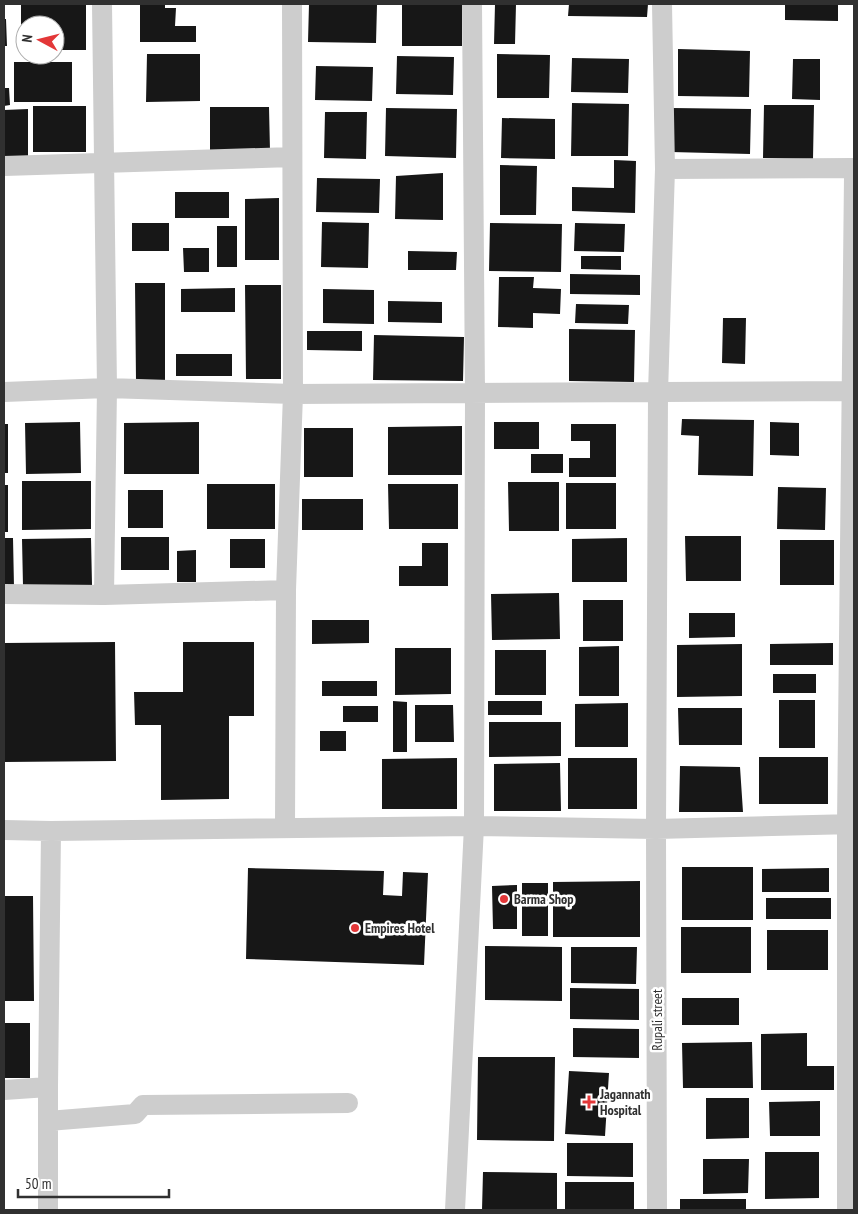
<svg xmlns="http://www.w3.org/2000/svg" width="858" height="1214" font-family="'PT Sans Narrow',sans-serif">
<rect width="100%" height="100%" fill="#fff"/>
<path fill="#171717" d="M21 4H86V50H55V25H25V50H21Z
M140 4H165V8H176L175 26H196V42H140Z
M309 4 377 5 376 43 308 42Z
M402 4H462V46H402Z
M495 4H516L515 44H494Z
M569 4H648L647 17 568 16Z
M785 4H838V21L785 20Z
M4 19H6L7 46H4Z
M678 49 750 51 749 97 678 96Z
M147 54H200V101L146 102Z
M497 54 550 55 549 98H497Z
M397 56 454 57 453 95 396 94Z
M572 58 629 59 628 93 571 92Z
M793 59H820V100L792 99Z
M14 62H72V102H14Z
M316 66 373 67 372 101 315 100Z
M4 88H9L10 105 4 106Z
M572 103 629 104 628 156H571Z
M764 105H814L813 159 763 158Z
M33 106H86V152H33Z
M210 107H269L270 151 210 152Z
M386 108 457 109 456 158 385 156Z
M672 108 751 109 750 154 671 152Z
M28 109V159H4V110Z
M325 112H367L366 159 324 158Z
M502 118 555 119V159L501 158Z
M614 160 636 161 635 213 572 211V187L614 188Z
M500 165 537 166 536 215H500Z
M443 173V220L395 219 396 176Z
M317 178 380 179 379 213 316 212Z
M175 192H229V218H175Z
M279 198V260H245V199Z
M322 222 369 223 368 268 321 267Z
M132 223H169V251H132Z
M490 223 562 224 561 272 489 271Z
M575 223 625 224 624 252 574 251Z
M217 226H237V267H217Z
M183 248H209V272H184Z
M408 251 457 252 456 270H408Z
M581 256H621V270L581 269Z
M570 274 640 275V295L570 294Z
M499 277H534L533 288 561 289 560 314 533 313V328L498 327Z
M135 283H165V381H136Z
M245 285H281V379H246Z
M235 288V312H181V289Z
M323 289 374 290V324L323 323Z
M388 301 442 302V323L388 322Z
M576 304 629 305 628 324 575 323Z
M723 318H746L745 364 722 363Z
M569 329 635 330 634 382 569 381Z
M307 331H362V351L307 350Z
M374 335 464 337 463 381 373 380Z
M176 354H232V376H176Z
M682 419 754 420 753 476 698 475 699 436 681 435Z
M80 422 81 473 26 474 25 423Z
M199 422V474H124V423Z
M494 422H539V449H494Z
M770 422 799 423V456L770 455Z
M4 424H8V473H4Z
M571 424H616V477H569V458H590V441H571Z
M462 426V475H388V427Z
M304 428H353V477H304Z
M531 454H563V473H531Z
M22 481H91V529L22 530Z
M508 482H559V531H509Z
M566 483H616V529H566Z
M207 484H275V529H207Z
M388 484H458V529H389Z
M4 485H8V532H4Z
M778 487 826 488 825 530 777 529Z
M128 490H163V528H128Z
M302 499H363V530H302Z
M685 536H741V581H686Z
M121 537H169V570H121Z
M4 538H13L14 587H4Z
M91 538 92 585 23 586 22 539Z
M627 538V582H572V539Z
M230 539H265V568H230Z
M780 540H834V585H780Z
M422 543H448V586H399V566H422Z
M196 550V582H177V551Z
M559 593 560 639 492 640 491 594Z
M583 600H623V641H583Z
M689 613H735V637L689 638Z
M312 620H369V643L312 644Z
M115 642 116 761 4 762V643Z
M183 642H254V716H229V799L161 800V725H135L134 692H183Z
M833 643V665H770V644Z
M742 644V696L677 697V645Z
M619 646V696H579V647Z
M395 648H451V694L395 695Z
M495 650H546V695H495Z
M773 674H816V693H773Z
M322 681H377V696H322Z
M779 700H815V748H779Z
M393 701 407 702V752H393Z
M488 701H542V715H488Z
M628 703V747H575V704Z
M415 705H453L454 742H415Z
M343 706H378V722H343Z
M678 708H742V745H679Z
M489 722H561V756L489 757Z
M320 731H346V751H320Z
M759 757H828V804H759Z
M457 758V809H382V759Z
M568 758H637V809H568Z
M560 763 561 811H494V764Z
M680 766 740 767 743 812H679Z
M682 867H753V920H682Z
M248 868 384 871 383 895 402 896 403 872 428 873 424 965 246 959Z
M829 868V892H762V869Z
M640 881V937H553V882Z
M522 883H548V936H522Z
M517 885V929H493L492 886Z
M4 896H33L34 1001H4Z
M766 898H831V919H766Z
M681 927H751V973H681Z
M767 930H828V970H767Z
M485 946 562 947V1001L485 1000Z
M571 947H637L636 984 571 983Z
M570 988 639 989V1020L570 1019Z
M682 998H739V1025H682Z
M4 1023H30V1078H4Z
M573 1028 639 1029V1058L573 1057Z
M807 1033V1066H834V1090H761V1034Z
M752 1042 753 1088H683L682 1043Z
M478 1057H555L554 1141 477 1140Z
M569 1071 609 1073 605 1136 565 1134Z
M706 1098H749V1138L706 1139Z
M820 1101V1136H770L769 1102Z
M567 1143H633V1177L567 1176Z
M765 1152H819V1198L765 1199Z
M703 1159H749L748 1193 703 1194Z
M483 1172 557 1173V1210H482Z
M565 1182H634V1210H565Z
M680 1199H746V1210H680Z"/>
<g fill="none" stroke-linecap="round" stroke-linejoin="round">
<path stroke="#cdcdcd" stroke-width="20" d="M102 4 107 388 104 595
M4 166 292 157
M665 169 854 168
M4 392 107 388 293 394 854 391
M4 594 104 595 286 590
M285 827 286 590 293 394 292 4
M4 830 51 831 474 826 656 829 854 824
M4 1090 48 1087 51 831
M48 1121 135 1114 143 1105 348 1103
M48 1210V1087
M455 1210 474 826 475 393 472 4
M657 1210 656 829 658 393 665 169 662 4
M847 1210V824L854 176"/>
</g>
<g fill="#e33738" stroke="#fff" stroke-width="2">
<circle cx="504" cy="899" r="5"/>
<circle cx="355" cy="928" r="5"/>
<path d="M586.5 1094.5h5v5h5v5h-5v5h-5v-5h-5v-5h5z"/>
</g>
<g text-anchor="middle" dominant-baseline="central" stroke-width="5" stroke-linejoin="round" paint-order="stroke">
<g font-size="14" font-weight="bold" fill="#303030" stroke="#fff" text-anchor="start">
<text x="514" y="899">Barma Shop</text>
<text x="365" y="928">Empires Hotel</text>
<text x="600" y="1094">Jagannath<tspan x="600" dy="16">Hospital</tspan></text>
</g>
<g font-size="14" fill="#303030" stroke="#fff">
<text transform="translate(657 1020) rotate(-90)">Rupali street</text>
</g>
</g>
<rect width="858" height="1214" fill="none" stroke="#303030" stroke-width="10"/>
<g transform="translate(40 40) rotate(277)"><circle r="24" fill="#ffffff" stroke="#acacac"/>
<path d="M0-4L9 19L0 12L-9 19Z" fill="#e33738"/>
<text y="-8" font-size="14" font-weight="bold" text-anchor="middle" fill="#303030">N</text>
</g>
<path d="M18 1189v8h151v-8" fill="none" stroke="#303030" stroke-width="2.5"/>
<text x="25" y="1189" font-size="15" fill="#303030" stroke="#ffffff" stroke-width="4" paint-order="stroke">50 m</text>
</svg>
